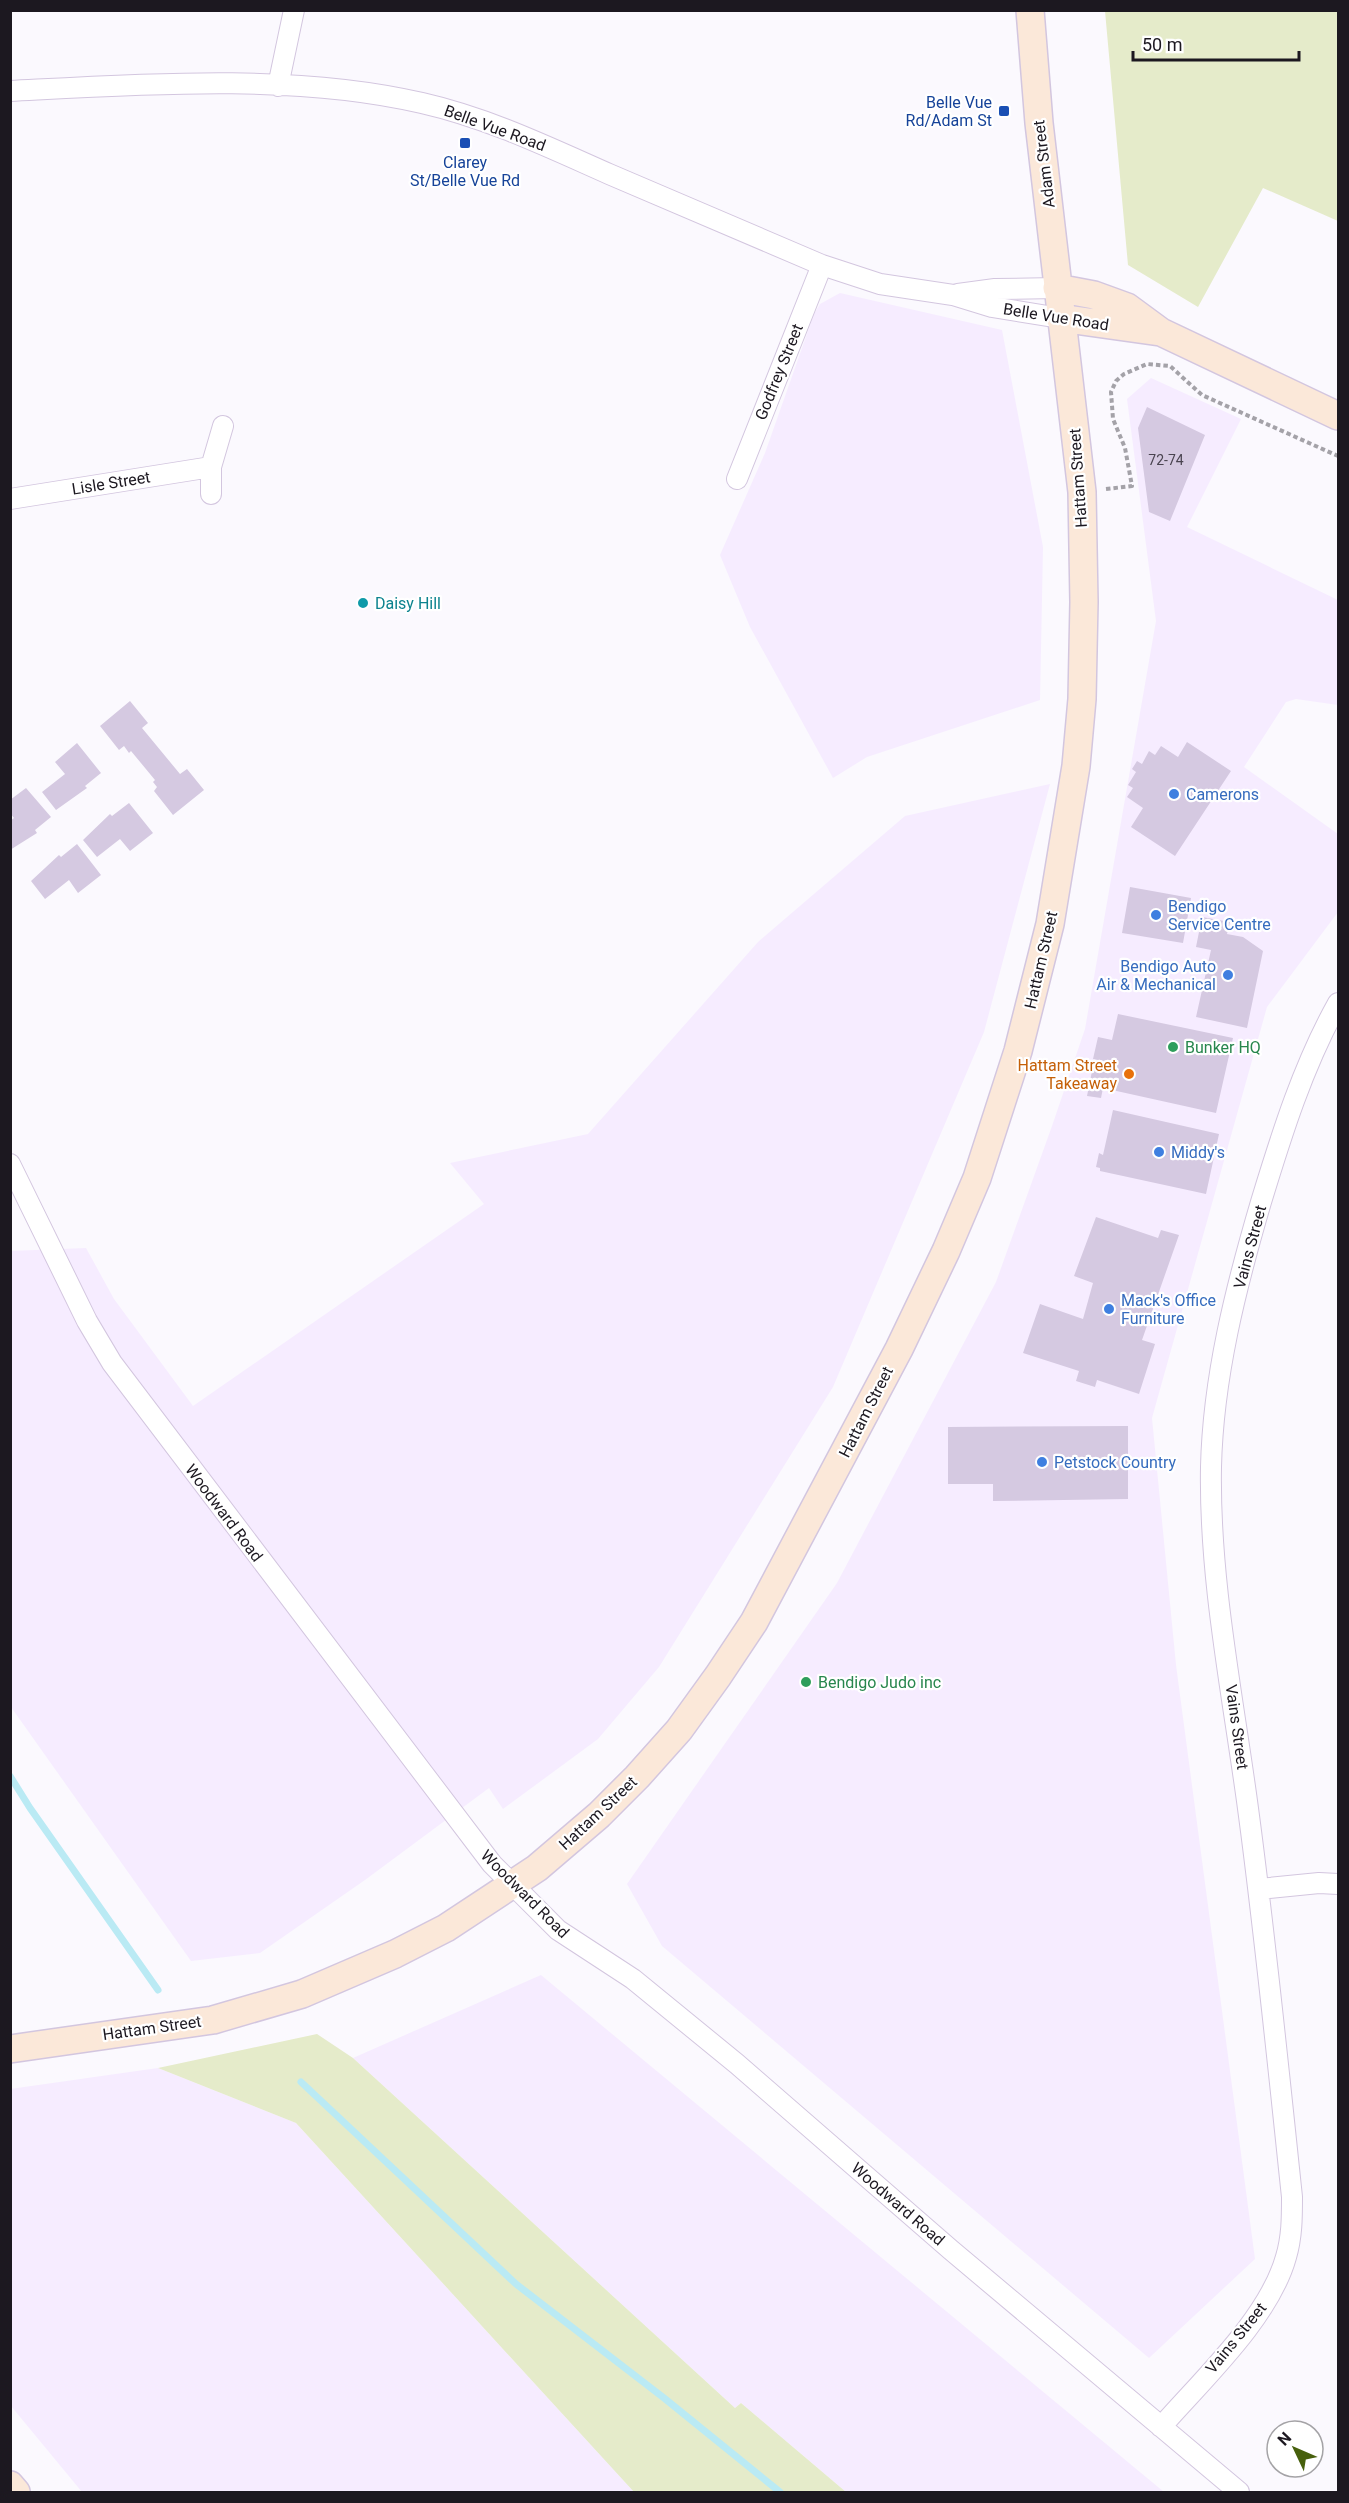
<svg xmlns="http://www.w3.org/2000/svg" width="1349" height="2503" font-family="Roboto,sans-serif">
<rect width="100%" height="100%" fill="#fbf9fe"/>
<path fill="#f6ecff" d="M840 293 1002 330 1043 547 1040 700 867 757 833 778 750 627 720 555 765 453 814 314 820 304Z
M1151 378 1241 419 1187 527 1338 600V705L1296 699 1286 702 1244 767 1338 834V912L1267 1007 1152 1418 1176 1665 1255 2259 1149 2358 662 1946 627 1884 837 1583 996 1282 1052 1126 1085 1029 1156 621 1127 399Z
M1050 784 984 1032 833 1387 659 1667 598 1739 503 1809 489 1788 365 1880 260 1953 191 1961 11 1707 10 1251 86 1248 114 1299 193 1406 484 1204 450 1163 588 1134 758 942 905 816Z
M541 1975 1164 2492H846L741 2403 735 2408 353 2058Z
M158 2068 296 2123 634 2492H82L11 2406 10 2089Z"/>
<path fill="#e5ebca" d="M1105 11H1338V221L1263 188 1198 307 1128 265Z
M317 2034 353 2058 735 2408 741 2403 846 2492H634L296 2123 158 2068Z"/>
<g fill="none" stroke-linecap="round" stroke-linejoin="round">
<path stroke="#baeaf4" stroke-width="7" d="M10 1776 30 1808 158 1990
M301 2082 516 2284 664 2398 780 2492"/>
</g>
<path fill="#d5c9e1" d="M1147 407 1205 435 1170 521 1149 512 1138 428Z
M130 701 148 723 142 728 180 774 187 769 204 790 173 815 154 791 157 787 153 782 155 780 131 751 129 753 124 746 119 750 100 726Z
M1187 742 1231 771 1175 856 1131 827 1143 808 1127 797 1133 788 1128 785 1136 772 1132 769 1137 761 1142 764 1149 751 1155 755 1161 746 1178 757Z
M77 743 101 773 85 786 87 788 56 810 42 792 65 774 55 762Z
M26 788 51 817 35 830 37 833 10 850V821L14 818 10 813V800Z
M129 803 153 833 130 851 120 839 97 857 83 840 110 814 112 816Z
M77 844 101 875 78 893 69 880 45 899 31 881 59 855 61 857Z
M1130 887 1191 898 1183 943 1122 933Z
M1202 917 1230 922 1227 934 1243 937 1263 951 1247 1028 1196 1017 1211 950 1196 947Z
M1118 1014 1233 1038 1216 1113 1103 1088 1101 1098 1087 1096 1094 1061 1107 1065 1108 1062 1093 1059 1098 1037 1112 1040Z
M1113 1110 1219 1134 1206 1194 1100 1171V1168L1096 1167 1099 1153 1103 1155Z
M1096 1217 1158 1238 1161 1230 1179 1235 1142 1340 1155 1344 1139 1394 1097 1380 1095 1387 1076 1381 1079 1371 1023 1353 1040 1304 1083 1319 1093 1283 1074 1276Z
M1128 1426V1499L993 1501V1484H948V1427Z"/>
<g fill="none" stroke-linecap="round" stroke-linejoin="round">
<defs>
<path id="street" d="M278 86 294 10
M10 91C142 84 294 73 422 103 488 118 548 147 609 174 680 204 751 234 822 265L880 284 953 295 992 307 1060 318
M958 294 995 289 1057 288
M737 479 822 265
M211 494V467L223 426
M10 499 211 467
M10 1164 87 1321 112 1363 492 1864 558 1930 633 1979 737 2064 951 2250 1239 2492
M1259 1889 1319 1883 1338 1884
M1161 2427C1203 2379 1269 2318 1286 2257 1292 2237 1292 2217 1292 2197 1278 2065 1265 1933 1247 1801 1232 1691 1209 1578 1211 1467 1213 1377 1236 1287 1261 1202 1282 1133 1303 1066 1338 1003"/>
<path id="secondary" d="M1057 288 1094 295 1127 307 1161 332 1338 416
M1060 318 1160 332
M10 2049 213 2020 302 1994 395 1954 446 1928 537 1868 599 1815 637 1777 679 1730 718 1676 754 1622 899 1349 946 1251 977 1178 1018 1051 1050 924 1076 766 1082 699 1084 602 1082 492 1039 123 1030 10
M10 2485 16 2492"/>
</defs>
<use href="#street" stroke="#d3c6df" stroke-width="22"/>
<use href="#secondary" stroke="#d3c6df" stroke-width="30"/>
<path stroke="#a4a2a8" stroke-width="4" stroke-dasharray="4.5 3" stroke-linecap="butt" d="M1106 489 1132 486 1125 448 1113 419 1111 392 1116 381 1124 374 1147 364 1170 366 1202 395 1338 456"/>
<use href="#street" stroke="#fff" stroke-width="20"/>
<use href="#secondary" stroke="#fbe8d9" stroke-width="27"/>
</g>
<g fill="#1a4fb4" stroke="#fff" stroke-width="2">
<rect x="998" y="105" width="12" height="12" rx="3"/>
<rect x="459" y="137" width="12" height="12" rx="3"/>
</g>
<circle fill="#0f9aa8" stroke="#fff" stroke-width="2" cx="363" cy="603" r="6"/>
<g fill="#3f7fe0" stroke="#fff" stroke-width="2">
<circle cx="1174" cy="794" r="6"/>
<circle cx="1156" cy="915" r="6"/>
<circle cx="1228" cy="975" r="6"/>
<circle cx="1159" cy="1152" r="6"/>
<circle cx="1109" cy="1309" r="6"/>
<circle cx="1042" cy="1462" r="6"/>
</g>
<g fill="#2e9e5b" stroke="#fff" stroke-width="2">
<circle cx="1173" cy="1047" r="6"/>
<circle cx="806" cy="1682" r="6"/>
</g>
<circle fill="#e8710a" stroke="#fff" stroke-width="2" cx="1129" cy="1074" r="6"/>
<g text-anchor="middle" dominant-baseline="central" stroke-width="4.5" stroke-linejoin="round" paint-order="stroke">
<g font-size="14" fill="#4a4450">
<text x="1166" y="460">72-74</text>
</g>
<g font-size="16" fill="#164399" stroke="#fff" text-anchor="end">
<text x="992" y="102">Belle Vue<tspan x="992" dy="18">Rd/Adam St</tspan></text>
<text x="465" y="162" text-anchor="middle">Clarey<tspan x="465" dy="18">St/Belle Vue Rd</tspan></text>
</g>
<g font-size="16" fill="#1c1820" stroke="#fff">
<text transform="translate(495 128) rotate(20)">Belle Vue Road</text>
<text transform="translate(1044 164) rotate(-97)">Adam Street</text>
<text transform="translate(1056 317) rotate(9)">Belle Vue Road</text>
<text transform="translate(779 372) rotate(-68)">Godfrey Street</text>
<text transform="translate(1078 478) rotate(-94)">Hattam Street</text>
<text transform="translate(111 483) rotate(-9)">Lisle Street</text>
<text transform="translate(1041 960) rotate(-77)">Hattam Street</text>
<text transform="translate(1250 1247) rotate(-75)">Vains Street</text>
<text transform="translate(866 1412) rotate(-63)">Hattam Street</text>
<text transform="translate(224 1513) rotate(53)">Woodward Road</text>
<text transform="translate(1237 1727) rotate(82)">Vains Street</text>
<text transform="translate(598 1813) rotate(-43)">Hattam Street</text>
<text transform="translate(525 1894) rotate(45)">Woodward Road</text>
<text transform="translate(152 2028) rotate(-8)">Hattam Street</text>
<text transform="translate(898 2204) rotate(41)">Woodward Road</text>
<text transform="translate(1236 2338) rotate(-51)">Vains Street</text>
</g>
<g font-size="16" fill="#0d838f" stroke="#fff" text-anchor="start">
<text x="375" y="603">Daisy Hill</text>
</g>
<g font-size="16" fill="#366cbe" stroke="#fff" text-anchor="start">
<text x="1186" y="794">Camerons</text>
<text x="1168" y="906">Bendigo<tspan x="1168" dy="18">Service Centre</tspan></text>
<text x="1216" y="966" text-anchor="end">Bendigo Auto<tspan x="1216" dy="18">Air &amp; Mechanical</tspan></text>
<text x="1171" y="1152">Middy's</text>
<text x="1121" y="1300">Mack's Office<tspan x="1121" dy="18">Furniture</tspan></text>
<text x="1054" y="1462">Petstock Country</text>
</g>
<g font-size="16" fill="#27864d" stroke="#fff" text-anchor="start">
<text x="1185" y="1047">Bunker HQ</text>
<text x="818" y="1682">Bendigo Judo inc</text>
</g>
<g font-size="16" fill="#c56008" stroke="#fff" text-anchor="end">
<text x="1117" y="1065">Hattam Street<tspan x="1117" dy="18">Takeaway</tspan></text>
</g>
</g>
<rect width="1349" height="2503" fill="none" stroke="#1c1820" stroke-width="24"/>
<g transform="translate(1295 2449) rotate(314)"><circle r="28" fill="#ffffff" stroke="#a4a3a6" stroke-width="1.5"/>
<path d="M0-4.5L10 22L0 15L-10 22Z" fill="#47600d"/>
<text y="-9" font-size="16" font-weight="bold" text-anchor="middle" fill="#1c1820">N</text>
</g>
<path d="M1133 51v9h166v-9" fill="none" stroke="#1c1820" stroke-width="3"/>
<text x="1142" y="51" font-size="18" fill="#1c1820" stroke="#ffffff" stroke-width="4.5" paint-order="stroke">50 m</text>
</svg>
